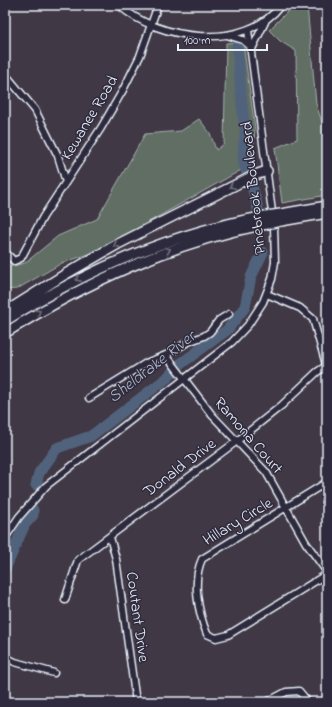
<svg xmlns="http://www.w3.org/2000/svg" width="332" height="707" font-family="'Indie Flower',sans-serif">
<rect width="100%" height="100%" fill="#413845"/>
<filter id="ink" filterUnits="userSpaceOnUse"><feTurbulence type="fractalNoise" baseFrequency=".025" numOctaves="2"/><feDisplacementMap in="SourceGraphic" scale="8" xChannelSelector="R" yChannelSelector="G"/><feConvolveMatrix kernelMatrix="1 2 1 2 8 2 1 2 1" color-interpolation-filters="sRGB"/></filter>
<g filter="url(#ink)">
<path fill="#606e64" stroke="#a4b0ae" d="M290 5H307L316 104 327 137V195L282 203 275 148 297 139 296 51 280 41 269 30 287 12Z
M243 42 255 129 252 164 95 252 62 263 17 289 5 290V268L25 263 58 236 97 219 145 134 181 131 199 119 210 133 216 150 224 144 226 43Z"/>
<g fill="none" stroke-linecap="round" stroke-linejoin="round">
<path stroke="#51647c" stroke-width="11" d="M237 45 243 116C250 138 238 148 246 171
M251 182 258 209
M36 485 39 473 57 448 91 436 167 378 179 365 227 330 245 307 251 277 263 252
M5 569 25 524 33 515V510"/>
<defs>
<path id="minor" d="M119 5C158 41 246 52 281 5
M227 35 243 40 250 46
M251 51 265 22
M5 74 35 110 58 156 66 182
M5 252 14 261 21 258 43 217 101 128 123 90 140 56 158 5
M267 294 300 308 313 319 327 368
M166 355 212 415 266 472 306 543 327 572
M89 398 146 363 166 355 188 342 204 336 210 332 219 320 229 314
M327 482 202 559C192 581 198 612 207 634L216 638 228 635 327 574
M110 537 116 559 136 702
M5 538 19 517 46 486 232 342 248 325 263 302 272 279 275 262 274 227 248 30
M65 600 78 560 237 441 281 406 317 372 326 366
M5 657 15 662 54 673
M267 702 286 692 299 691 308 702"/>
<path id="highway" d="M281 214 327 206
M281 221 327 213
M5 312 64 275 118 244 255 175 267 171
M5 321C86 270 171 233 266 216
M5 333C87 282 172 242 267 224"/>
</defs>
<use href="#minor" stroke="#e8f1f8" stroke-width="9"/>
<use href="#highway" stroke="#e8f1f8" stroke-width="12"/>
<use href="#minor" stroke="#2f2a3d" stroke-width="6"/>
<use href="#highway" stroke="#2f2a3d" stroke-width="9"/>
<defs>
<path id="highway-bridge" d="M266 216 281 214
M267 224 281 221"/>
</defs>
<use href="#highway-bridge" stroke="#e8f1f8" stroke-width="12" stroke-linecap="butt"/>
<use href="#highway-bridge" stroke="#2f2a3d" stroke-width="9"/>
</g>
<defs><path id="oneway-chevron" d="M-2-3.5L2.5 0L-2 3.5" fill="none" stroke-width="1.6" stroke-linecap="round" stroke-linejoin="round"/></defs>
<g stroke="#70707e">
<use href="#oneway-chevron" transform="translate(232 186) rotate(155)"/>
<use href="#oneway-chevron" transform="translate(116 245) rotate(151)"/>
<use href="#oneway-chevron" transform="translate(168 250) rotate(-21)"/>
<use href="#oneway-chevron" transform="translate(78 279) rotate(153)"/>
<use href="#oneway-chevron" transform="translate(38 312) rotate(-31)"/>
</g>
</g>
<g text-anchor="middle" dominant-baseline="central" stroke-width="3" stroke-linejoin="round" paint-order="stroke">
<g font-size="16" fill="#e8f1f8" stroke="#2f2a3d">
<text transform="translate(90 118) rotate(-59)">Kewanee Road</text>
<text transform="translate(254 188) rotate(-96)">Pinebrook Boulevard</text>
<text transform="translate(248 436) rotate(49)">Ramona Court</text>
<text transform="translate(180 468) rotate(-37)">Donald Drive</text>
<text transform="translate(238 522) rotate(-31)">Hillary Circle</text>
<text transform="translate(137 617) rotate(82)">Coutant Drive</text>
</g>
<g font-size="17" font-style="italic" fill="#acb9c6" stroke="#2f2a3d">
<text transform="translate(152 367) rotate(-38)">Sheldrake River</text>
</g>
</g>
<rect width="332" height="707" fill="none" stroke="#2f2a3d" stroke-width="20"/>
<rect x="10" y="10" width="312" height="687" fill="none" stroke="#e8f1f8" stroke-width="1.5" filter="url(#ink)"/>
<path d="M178 44v6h89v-6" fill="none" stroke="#e8f1f8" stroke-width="2"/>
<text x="184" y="44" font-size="12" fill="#e8f1f8" stroke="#2f2a3d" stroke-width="3" paint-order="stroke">100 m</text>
</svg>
